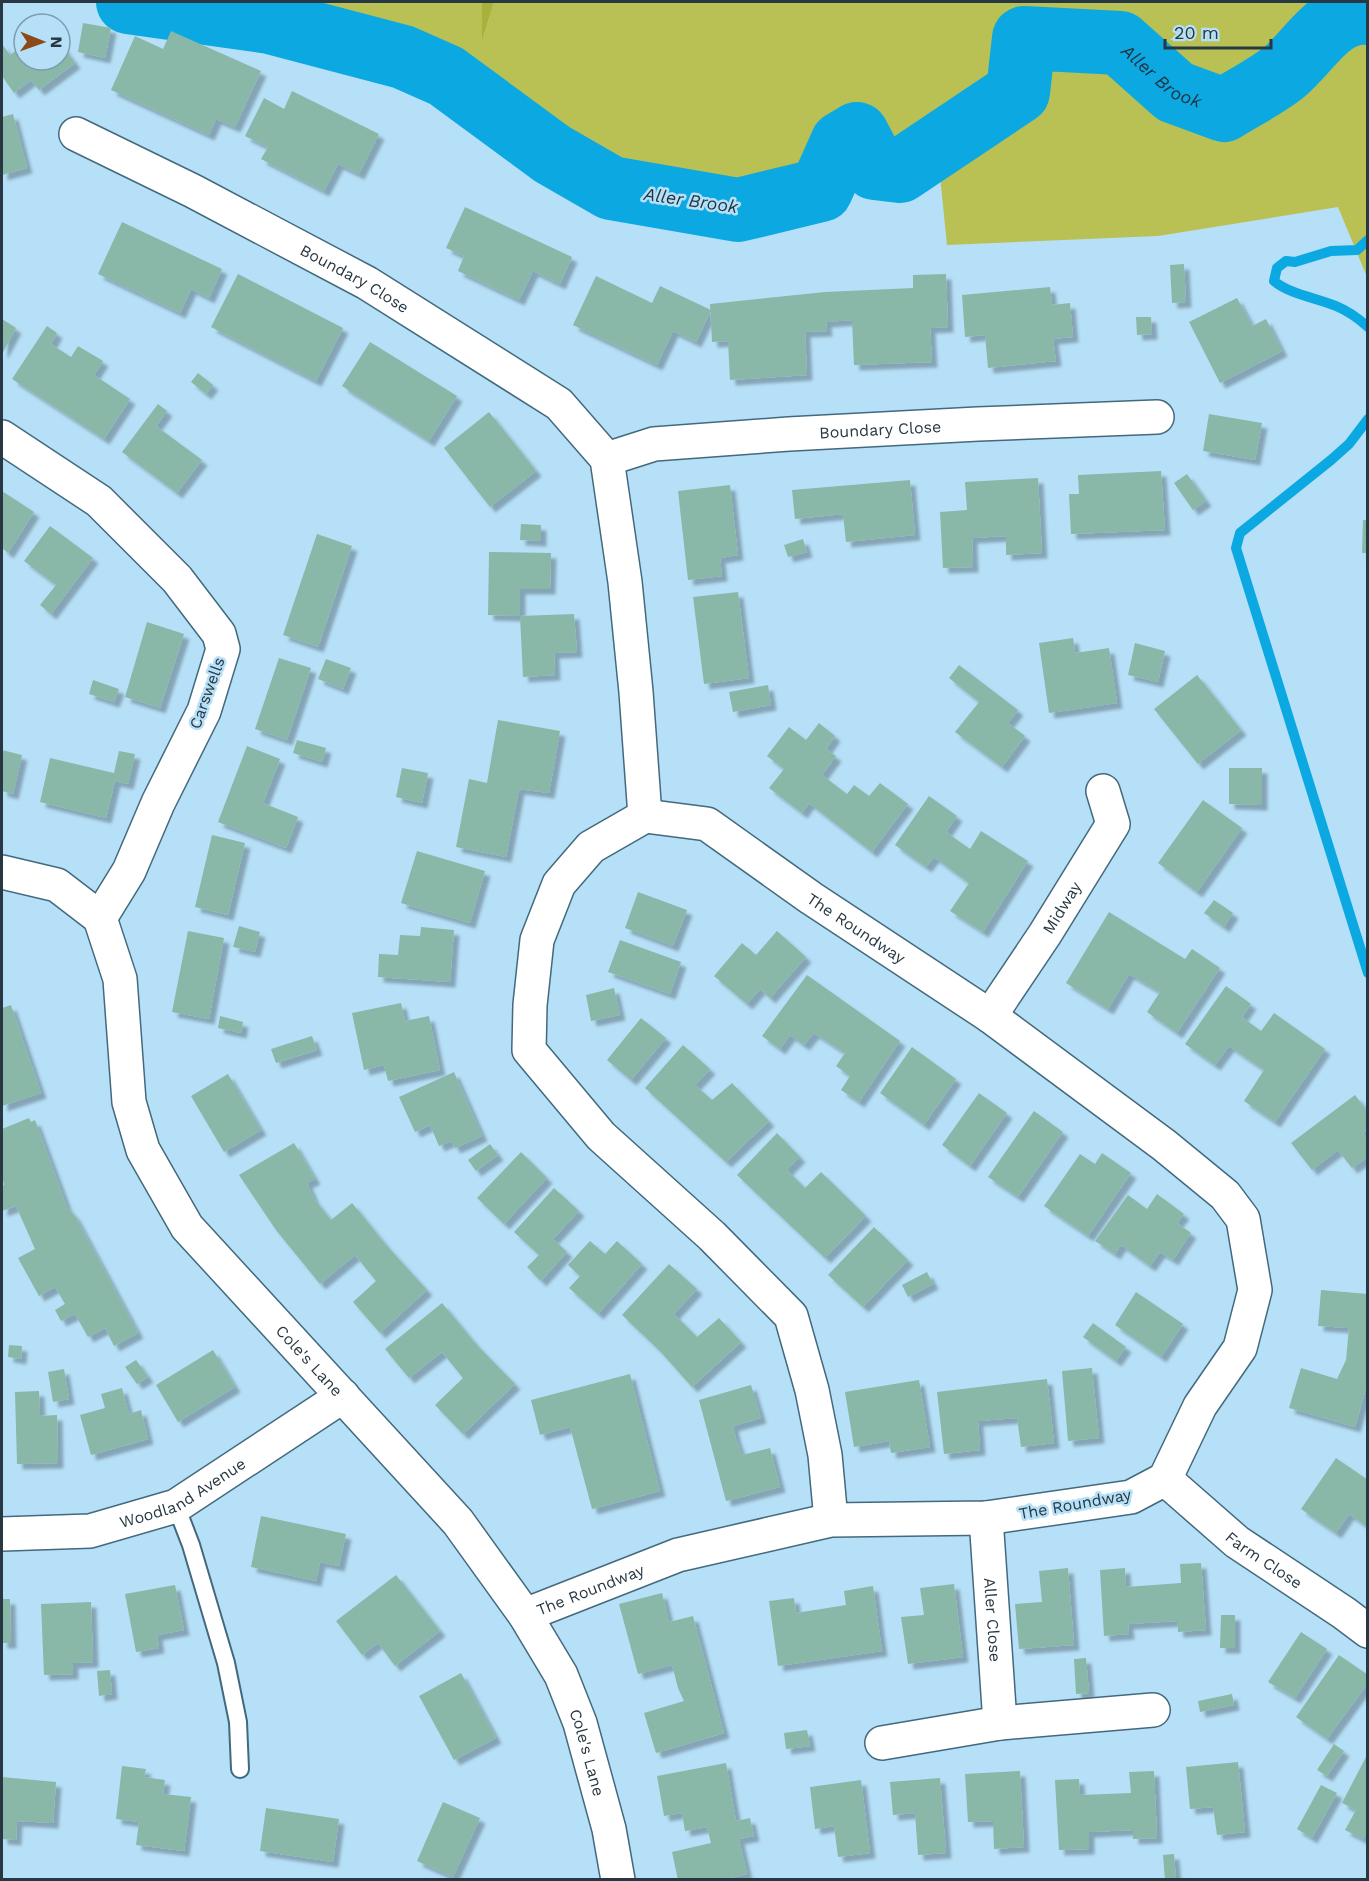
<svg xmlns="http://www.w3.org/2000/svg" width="1369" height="1881" font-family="'Work Sans',sans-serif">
<defs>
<filter id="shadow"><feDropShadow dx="5.5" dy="5.5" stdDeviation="1.5" flood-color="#0004"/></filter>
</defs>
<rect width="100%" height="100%" fill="#b6e0f7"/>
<path fill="#b9c054" d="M152 2H482L483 38 494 2H1367V277L1338 207 1158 236 947 245 940 176 833 175 755 205 699 218 582 160 452 70 324 25Z"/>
<path fill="#aab13a" d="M482 2H494L482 41Z"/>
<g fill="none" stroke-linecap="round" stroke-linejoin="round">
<path stroke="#0ca8e2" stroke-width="10" d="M1368 240 1357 250 1331 251 1295 262 1286 261 1277 268 1274 281C1289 294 1317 298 1336 306 1348 311 1358 318 1368 327
M1368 419 1349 444 1331 460 1240 533 1236 548 1368 973"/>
<path stroke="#0ca8e2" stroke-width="64" id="s1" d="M128 2 270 22 403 57 446 76 552 154 611 188 738 210 821 190 842 143 857 134 875 168 900 171 1018 92 1024 38 1120 43 1175 92 1224 110C1243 98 1265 87 1283 73 1309 52 1330 9 1368 13"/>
</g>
<path fill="#89b7a8" filter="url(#shadow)" d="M83 23 111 28 105 58 78 52Z
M171 31 261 71 235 127 216 119 209 135 111 90 135 36 163 49Z
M60 43 75 63 39 90 31 80 14 93 2 76V44L10 55 24 45V60H60Z
M292 91 379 134 359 174 338 164 324 191 261 159 268 147 245 136 264 98 284 109Z
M13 114 27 168 2 175V117Z
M465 207 572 257 560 284 533 271 519 300 458 271 464 256 446 248Z
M122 222 222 269 209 298 191 289 180 313 98 274Z
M1184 264 1186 302 1172 303 1170 265Z
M238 274 343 328 316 381 211 327Z
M946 274 948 327 930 328 932 362 854 365 852 320 826 322 827 331 805 332 807 375 730 380 728 341 712 342 710 304 825 292 913 288V275Z
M596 276 652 303 660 286 711 310 696 342 673 331 657 365 573 325Z
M1050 287 1052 305 1070 303 1073 337 1053 339 1056 361 988 368 985 335 965 337 962 295Z
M1237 298 1252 326 1266 319 1282 351 1220 383 1189 322Z
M1136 317H1151L1152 334 1137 335Z
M2 319 16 328 2 354Z
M47 326 57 333 51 344 71 357 78 346 103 361 94 375 130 399 104 439 12 379Z
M370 342 457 396 429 441 342 386Z
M198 373 213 385 206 394 191 382Z
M158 404 167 411 156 426 202 460 177 493 122 452Z
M489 412 536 471 490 507 444 448Z
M1209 414 1262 423 1255 460 1203 451Z
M1161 471 1165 530 1071 534 1069 494H1079L1078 475Z
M1187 474 1206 501 1193 510 1174 483Z
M1038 478 1042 553 1006 555V536L972 538 973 567 943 568 940 512 967 510 965 482Z
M910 480 915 535 846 542 843 514 795 519 792 490Z
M730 485 738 555 720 558 722 576 688 580 678 491Z
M2 491 34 512 8 553 2 548Z
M1363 520H1368V553H1362Z
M521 524 541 525V541L520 540Z
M50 526 93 558 51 614 40 605 56 585 24 561Z
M317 534 352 546 318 647 283 635Z
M803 539 807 552 788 557 784 545Z
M489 552 551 553 550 589H520V616L488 615Z
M738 592 749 678 704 684 693 597Z
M574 614 577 652 554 653 555 675 523 677 520 616Z
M147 622 184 634 160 708 125 697Z
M1073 638 1075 653 1109 648 1117 703 1049 713 1039 643Z
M1135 643 1165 651 1158 682 1128 675Z
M279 658 311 668 287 740 255 729Z
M326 659 351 668 343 689 318 679Z
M959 665 1018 710 1008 723 1025 736 1002 767 955 732 979 702 949 678Z
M1197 675 1241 730 1198 764 1154 709Z
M93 680 119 689 114 702 89 694Z
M768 685 771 705 733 712 729 692Z
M498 720 560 731 549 793 519 789 506 857 456 847 469 779 487 783Z
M819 723 835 736 826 749 836 756 822 775 847 794 854 785 869 796 880 783 908 804 872 852 809 803 802 813 769 788 784 769 767 756 789 727 806 740Z
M297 740 326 748 322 762 293 753Z
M247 746 280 759 263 803 298 817 286 848 218 822Z
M2 750 22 755 13 794 2 791Z
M119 751 135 754 128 784 115 781 106 818 40 802 50 758 114 773Z
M402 768 428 773 422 803 396 797Z
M1229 768H1262V805L1229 804Z
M929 796 957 816 946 832 970 849 981 831 1028 861 983 932 950 911 969 883 934 857 926 867 895 845Z
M1203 800 1242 828 1197 892 1158 863Z
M212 835 245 843 228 915 195 907Z
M417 851 485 871 470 923 401 903Z
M638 892 687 910 673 946 625 928Z
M1214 900 1233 913 1224 927 1204 913Z
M1109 912 1185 959 1192 949 1220 968 1177 1033 1147 1012 1160 992 1129 974 1108 1009 1066 983Z
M239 926 260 932 255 952 233 947Z
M421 927 454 930 450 982 378 977 379 954 398 955 400 935 420 936Z
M188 931 224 938 209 1019 172 1012Z
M777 931 806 957 770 998 760 989 747 1004 714 976 742 943 756 955Z
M620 940 681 962 670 994 608 972Z
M807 975 900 1041 859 1102 841 1090 850 1076 836 1066 845 1053 814 1033 804 1045 790 1035 780 1049 762 1036Z
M1226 986 1251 1004 1242 1017 1261 1031 1274 1013 1325 1049 1275 1122 1244 1101 1264 1070 1229 1046 1215 1065 1185 1044Z
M614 988 620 1015 591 1021 586 995Z
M401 1003 405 1021 429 1016 440 1070 388 1081 384 1065 364 1070 352 1013Z
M11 1005 41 1093 2 1106V1008Z
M220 1016 243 1022 241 1033 218 1028Z
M641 1018 666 1038 631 1080 607 1060Z
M312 1036 317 1050 276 1063 271 1049Z
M683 1045 710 1069 695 1085 712 1100 732 1083 769 1121 726 1162 645 1088Z
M912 1047 956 1079 924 1125 880 1093Z
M454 1072 482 1136 455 1148 451 1141 439 1146 430 1125 415 1132 399 1097Z
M228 1074 261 1130 224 1152 191 1096Z
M979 1093 1007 1113 970 1166 942 1145Z
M1355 1095 1368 1112V1129L1363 1133 1368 1140V1157L1352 1168 1338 1150 1312 1170 1291 1143Z
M1034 1111 1063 1132 1018 1197 988 1177Z
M29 1118 31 1122 35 1120 67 1207 75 1216 138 1333 114 1346 105 1328 88 1337 75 1314 61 1321 55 1310 65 1304 55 1287 39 1296 18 1258 35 1249 16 1206 2 1211V1186L4 1185 2 1176V1129Z
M777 1133 800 1157 787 1170 805 1188 821 1172 866 1216 825 1258 737 1175Z
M294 1143 315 1179 307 1183 314 1199 331 1220 352 1203 386 1245 427 1290 380 1333 353 1302 376 1281 355 1255 320 1284 276 1230 239 1175Z
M490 1144 498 1155 476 1171 468 1160Z
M521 1152 547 1178 504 1224 477 1198Z
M1102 1153 1131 1173 1088 1236 1044 1206 1080 1154 1095 1164Z
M554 1188 579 1211 553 1239 567 1252 541 1281 527 1267 539 1255 514 1232Z
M1157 1194 1184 1214 1177 1223 1191 1233 1173 1260 1160 1252 1150 1266 1121 1245 1115 1254 1095 1241 1128 1195 1147 1209Z
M874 1227 908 1260 863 1307 828 1275Z
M590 1241 605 1254 617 1241 642 1264 598 1314 569 1288 580 1276 568 1265Z
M669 1264 697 1289 674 1314 697 1337 719 1318 741 1342 692 1387 659 1350 622 1315Z
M927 1272 933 1284 908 1297 902 1285Z
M1321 1290 1368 1294V1381L1355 1427 1289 1408 1301 1368 1337 1379 1346 1360 1349 1328 1318 1326Z
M1136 1292 1183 1324 1161 1357 1115 1325Z
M442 1303 475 1343 515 1384 463 1434 435 1405 463 1378 442 1352 409 1378 385 1349Z
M1093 1323 1126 1347 1116 1361 1083 1337Z
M9 1345 22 1346 21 1359 8 1357Z
M213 1350 235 1387 178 1422 156 1385Z
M136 1360 148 1377 137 1384 125 1367Z
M1092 1368 1099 1438 1068 1441 1062 1371Z
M64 1369 69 1399 53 1402 48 1372Z
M630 1374 660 1491 592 1509 570 1427 540 1435 531 1400Z
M1047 1379 1054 1443 1021 1447 1017 1418 978 1421 980 1450 944 1454 937 1392Z
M919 1380 930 1447 891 1453 889 1441 854 1447 845 1392Z
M751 1385 761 1418 733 1426 736 1439 742 1455 770 1448 780 1487 726 1501 699 1400Z
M122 1388 129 1414 141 1410 148 1439 91 1455 80 1415 105 1408 101 1394Z
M39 1391 40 1416 57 1415 58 1463 17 1464 15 1392Z
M1336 1458 1368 1480V1527L1349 1514 1336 1533 1301 1509Z
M261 1516 346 1534 339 1566 320 1562 316 1581 251 1567Z
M1201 1563 1206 1630 1178 1632 1177 1621 1128 1624 1129 1634 1104 1636 1100 1570 1125 1568 1126 1587 1181 1583 1180 1564Z
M1068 1568 1074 1645 1019 1649 1015 1604 1042 1602 1039 1571Z
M396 1575 440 1631 395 1666 378 1643 362 1655 336 1621Z
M954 1584 963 1657 908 1664 901 1617 924 1615 920 1588Z
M175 1585 184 1630 157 1635 159 1648 136 1652 125 1594Z
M873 1586 882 1651 778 1666 769 1601 794 1598 796 1613 846 1605 844 1591Z
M662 1593 669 1622 693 1616 724 1733 656 1753 644 1713 684 1701 678 1688 672 1665 638 1674 619 1604Z
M2 1599H10L11 1643H2Z
M91 1602 93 1662 73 1663V1674L44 1675 41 1604Z
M1221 1615H1235V1648H1220Z
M1301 1632 1327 1649 1295 1698 1268 1682Z
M1339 1655 1368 1675V1683L1327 1739 1296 1717Z
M1086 1658 1089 1693 1076 1694 1074 1659Z
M110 1670 112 1694 99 1696 97 1671Z
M461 1673 496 1738 454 1760 419 1696Z
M1232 1694 1234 1705 1200 1712 1198 1701Z
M807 1730 810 1746 786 1749 784 1733Z
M1334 1744 1344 1751 1327 1776 1317 1770Z
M1368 1753V1830L1363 1839 1345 1830 1356 1810 1342 1803Z
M1238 1762 1245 1832 1217 1835 1213 1807 1190 1809 1186 1767Z
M726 1763 736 1821 750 1818 754 1836 739 1839 747 1874 723 1880H678L672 1852 711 1843 707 1827 685 1831 682 1813 664 1816 657 1776Z
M122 1766 146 1769 144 1777 165 1780 163 1794 191 1797 184 1851 136 1845 139 1822 116 1819Z
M1020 1771 1024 1847 994 1849 993 1821 968 1822 965 1774Z
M1154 1771 1157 1838 1133 1839V1830L1089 1832V1849L1059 1850 1055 1780 1079 1779 1080 1795 1131 1793 1129 1772Z
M2 1777 56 1782 53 1823 17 1821 16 1840 2 1839Z
M940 1778 946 1853 918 1855 915 1813 893 1815 890 1782Z
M861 1780 870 1853 838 1857 834 1826 815 1829 810 1787Z
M1321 1785 1337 1793 1312 1838 1297 1829Z
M443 1802 480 1818 453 1877 417 1861Z
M266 1808 339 1819 333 1862 260 1851Z
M1174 1854 1176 1880H1165L1163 1855Z"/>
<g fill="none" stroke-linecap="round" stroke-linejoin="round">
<defs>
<path id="lane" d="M176 1506 191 1545 226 1663 238 1722 240 1769"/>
<g id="street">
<path id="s2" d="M76 134 193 191 367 283 559 404 607 459 625 582 636 692 645 816"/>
<path d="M2 437 99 501 177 579 219 634 223 649 204 711 158 803 129 871 100 918"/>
<path id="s3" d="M607 459 654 444 789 434 978 424 1157 417"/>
<path id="s4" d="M2 872 57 885 100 918 120 979 129 1102 143 1150 187 1227 458 1522 525 1615 561 1675 580 1723 609 1829 618 1880"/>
<path id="s5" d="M990 1016 1045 934 1113 824 1103 791"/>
<path id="s6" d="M1165 1479 1237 1542 1344 1613 1368 1631"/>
<path id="s7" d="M986 1518 1000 1723"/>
<path id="s8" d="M2 1534 90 1531 176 1506 343 1396"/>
<path id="s9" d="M525 1615 678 1555 831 1520 825 1455 812 1390 791 1316 712 1236 601 1136 529 1050 530 1005 537 940 559 884 591 847 645 816 707 824 811 898 990 1016 1164 1145 1225 1195 1243 1219 1255 1290 1240 1348 1200 1406 1165 1479 1131 1497 986 1518 831 1520"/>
<path d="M882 1743 1000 1723 1153 1710"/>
</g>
</defs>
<use href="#lane" stroke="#43697d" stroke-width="20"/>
<use href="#street" stroke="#43697d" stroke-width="36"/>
<use href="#lane" stroke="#fff" stroke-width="16"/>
<use href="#street" stroke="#fff" stroke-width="33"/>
</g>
<g text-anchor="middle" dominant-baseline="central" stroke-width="5" stroke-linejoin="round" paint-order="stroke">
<g font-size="16" fill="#283842" stroke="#b6e0f7">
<text stroke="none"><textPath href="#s2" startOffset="314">Boundary Close</textPath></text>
<text stroke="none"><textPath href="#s3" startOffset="276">Boundary Close</textPath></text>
<text transform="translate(207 693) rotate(-70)">Carswells</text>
<text stroke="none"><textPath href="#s5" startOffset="130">Midway</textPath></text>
<text stroke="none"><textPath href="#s9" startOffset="1430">The Roundway</textPath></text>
<text stroke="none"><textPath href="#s4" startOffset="618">Cole's Lane</textPath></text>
<text stroke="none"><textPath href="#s8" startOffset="189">Woodland Avenue</textPath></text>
<text transform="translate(1075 1504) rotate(-10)">The Roundway</text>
<text stroke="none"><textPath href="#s6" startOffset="128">Farm Close</textPath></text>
<text stroke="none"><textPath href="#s9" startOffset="70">The Roundway</textPath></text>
<text stroke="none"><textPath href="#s7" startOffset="102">Aller Close</textPath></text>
<text stroke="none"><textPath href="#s4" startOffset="1104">Cole's Lane</textPath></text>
</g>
<g font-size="18" font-style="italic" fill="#1f343f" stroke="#b6e0f7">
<text stroke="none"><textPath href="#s1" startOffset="1221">Aller Brook</textPath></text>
<text transform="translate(691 200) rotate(8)">Aller Brook</text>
</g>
</g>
<rect width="1369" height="1881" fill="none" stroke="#283842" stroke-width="6"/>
<g transform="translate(42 42) rotate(91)"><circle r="28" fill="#b6e0f7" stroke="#7d9daf" stroke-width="1.5"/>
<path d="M0-4.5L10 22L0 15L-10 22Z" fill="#8c4a19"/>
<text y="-9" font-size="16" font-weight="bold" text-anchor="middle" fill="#283842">N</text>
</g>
<path d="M1165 39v9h106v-9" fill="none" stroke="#283842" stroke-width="3"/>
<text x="1174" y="39" font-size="18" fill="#283842" stroke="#b6e0f7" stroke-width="4.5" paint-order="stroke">20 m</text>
</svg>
